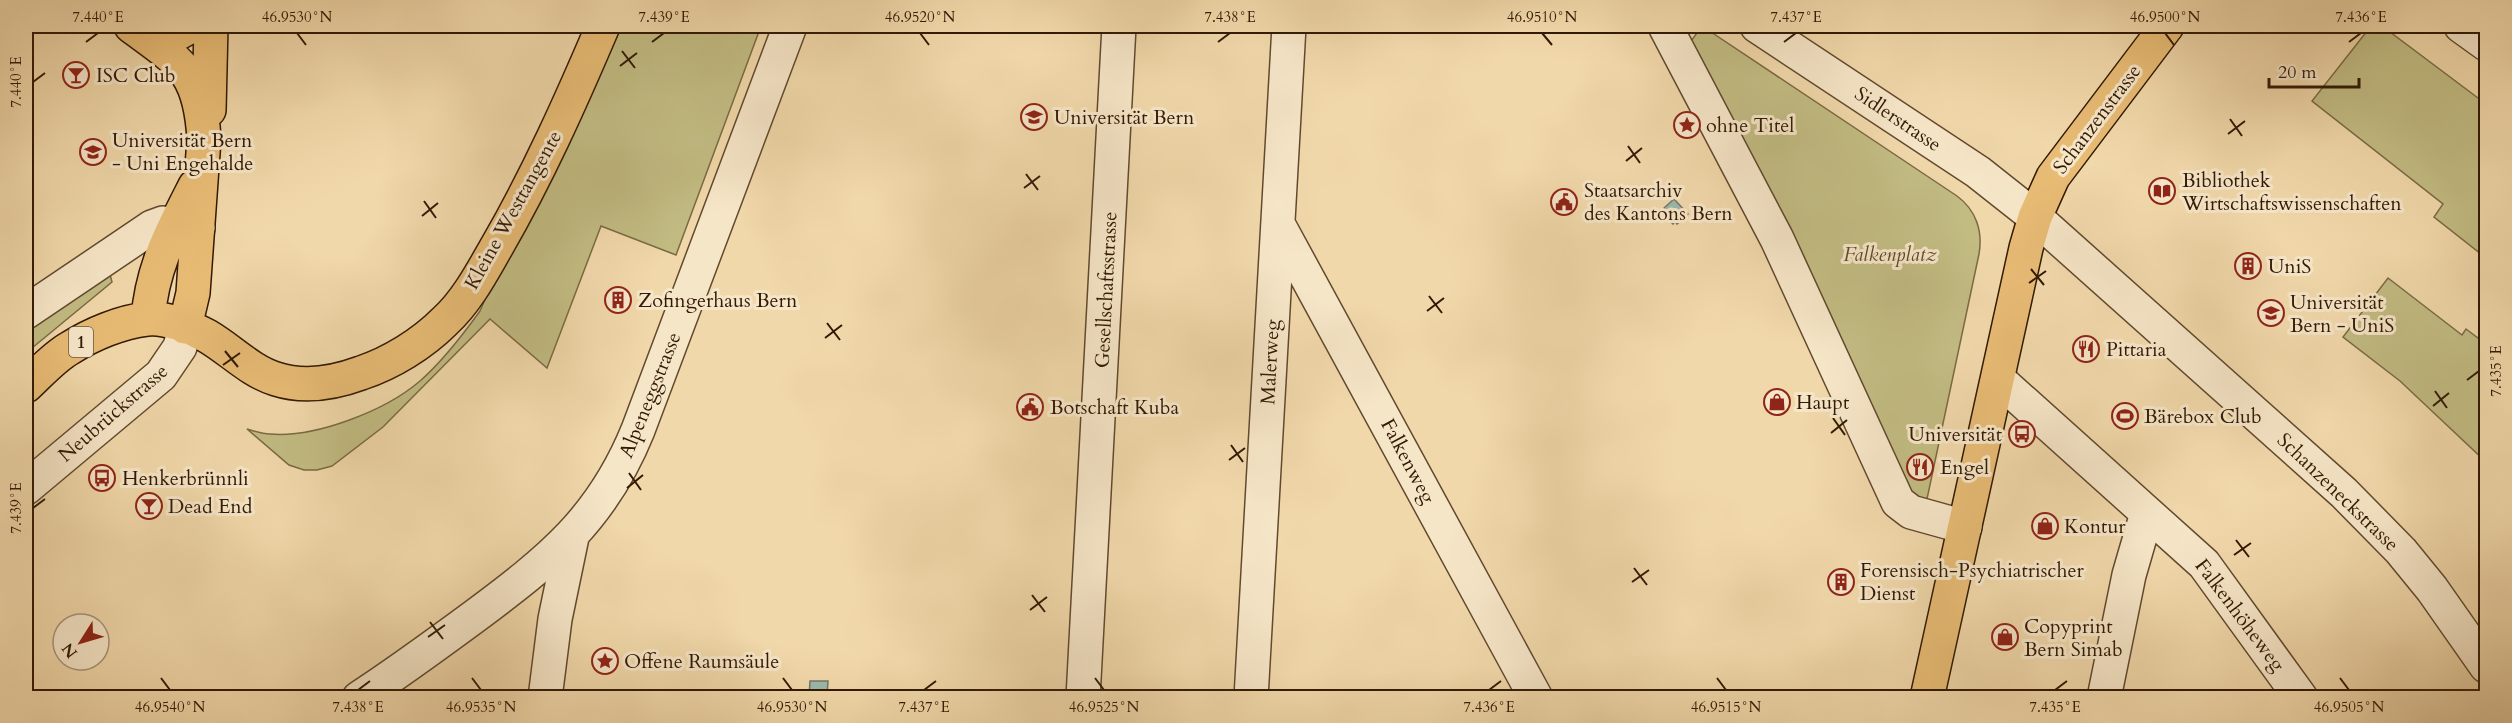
<svg xmlns="http://www.w3.org/2000/svg" width="2512" height="723" font-family="Cardo,serif">
<rect width="100%" height="100%" fill="#f1d8aa"/>
<filter id="stains"><feTurbulence type="fractalNoise" baseFrequency=".00333" numOctaves="4"/><feColorMatrix values="0 0 0 0 .2 0 0 0 0 .09 0 0 0 0 .02 0 0 0 .5 -.17"/></filter>
<radialGradient id="worn" r=".72"><stop offset=".6" stop-color="#630" stop-opacity="0"/><stop offset="1" stop-color="#630" stop-opacity=".3"/></radialGradient>
<path fill="#c2bc83" stroke="#7a6a44" stroke-width="1.5" d="M603 26H761L676 255 601 226 547 368 490 319 383 427 332 466 317 470H304L289 465 247 429C254 431 262 434 270 434 315 438 385 411 420 381 443 361 462 336 480 311Z
M1702 26 1957 196C1976 210 1983 231 1979 254L1927 499 1910 496 1686 48Z
M2371 26H2382L2486 104V258L2434 217 2443 204 2312 101Z
M109 271 112 282 26 353V328Z
M2388 278 2462 335 2466 329 2478 338 2486 326V462L2400 381 2343 337Z"/>
<path fill="#9bb9ad" stroke="#71796a" stroke-width="1.5" d="M1674 199 1688 214 1677 224 1675 221 1673 224 1671 222 1675 221 1664 208Z
M810 681H828L827 697H809Z"/>
<g fill="none" stroke-linecap="round" stroke-linejoin="round">
<defs>
<path id="minor" d="M1665 26 1777 239 1898 502 1911 512 1965 527
M1757 26 1978 172 2035 217 2344 493 2401 551 2432 589 2486 666
M2461 26 2486 44
M1278 224 1536 698
M26 312 152 227 163 223 198 228
M1998 379 2204 564 2301 698
M26 488 161 375 180 347 185 327
M359 698C399 672 437 644 475 616 550 560 602 519 638 430L790 26
M545 698 555 619 572 537
M1083 698 1119 26
M1251 698 1289 26
M2104 698 2129 575 2147 513"/>
<path id="major" d="M131 26C181 63 200 71 204 139L193 293 185 327
M157 45 191 26
M209 110 211 26
M148 319C152 267 172 231 195 186
M26 386C40 373 54 357 70 348 92 334 121 322 147 319 165 317 191 327 207 336 231 350 250 371 276 379 304 388 334 383 361 373 391 363 422 344 445 321 467 301 482 272 497 246 538 175 571 101 603 26
M1927 698 2026 248 2035 217 2053 177 2167 26"/>
</defs>
<use href="#minor" stroke="#61492e" stroke-width="36"/>
<use href="#major" stroke="#311905" stroke-width="36"/>
<use href="#minor" stroke="#f6e6c8" stroke-width="33"/>
<use href="#major" stroke="#e8bc75" stroke-width="33"/>
</g>
<path fill="none" stroke="#311905" stroke-width="2" d="M297 33 306 45M920 33 929 45M1542 33 1552 45M2165 33 2174 45M86 42 98 33M652 42 664 33M1218 42 1230 33M1784 42 1796 33M2349 42 2361 33M622 51 635 68M620 66 637 53M33 82 45 73M2230 119 2242 136M2228 134 2245 121M1628 146 1640 163M1626 161 1642 148M1026 174 1038 190M1024 188 1040 176M424 201 436 218M422 216 438 203M2031 269 2044 285M2029 283 2046 271M1429 296 1442 313M1427 311 1444 298M827 323 840 340M825 338 842 325M225 351 238 367M223 365 240 353M2467 380 2479 371M2435 391 2447 408M2433 406 2449 393M1833 418 1845 435M1831 433 1847 420M1231 445 1243 462M1229 460 1245 448M629 473 641 490M627 488 643 475M33 508 45 499M2236 540 2249 557M2234 555 2251 543M1634 568 1647 585M1632 582 1649 570M1032 595 1045 612M1030 610 1047 597M430 622 443 639M428 637 445 625M161 678 170 690M472 678 481 690M783 678 792 690M1095 678 1104 690M1717 678 1726 690M2340 678 2349 690M358 690 370 681M924 690 936 681M1489 690 1501 681M2055 690 2067 681"/>
<defs>
<symbol id="bar-ring" viewBox="-11 -11 22 22"><circle r="9.5" fill="#f6e6c8" stroke="#8f2418" stroke-width="1.5"/><path d="M-6-5H6L.8 .8V4.5H3.5V6h-7V4.5H-.8V.8Z" fill="#8f2418"/></symbol>
<symbol id="university-ring" viewBox="-11 -11 22 22"><circle r="9.5" fill="#f6e6c8" stroke="#8f2418" stroke-width="1.5"/><path d="M0-5L7-2L0 1L-7-2ZM-4 1L0 2.5L4 1V4Q0 6-4 4Z" fill="#8f2418"/></symbol>
<symbol id="sight-ring" viewBox="-11 -11 22 22"><circle r="9.5" fill="#f6e6c8" stroke="#8f2418" stroke-width="1.5"/><path d="M0-6L1.8-2.2L6-1.7L2.9 1.2L3.7 5.4L0 3.3L-3.7 5.4L-2.9 1.2L-6-1.7L-1.8-2.2Z" fill="#8f2418"/></symbol>
<symbol id="library-ring" viewBox="-11 -11 22 22"><circle r="9.5" fill="#f6e6c8" stroke="#8f2418" stroke-width="1.5"/><path d="M-6-4Q-3-5.5-.7-3.5V5Q-3 3-6 4ZM6-4Q3-5.5 .7-3.5V5Q3 3 6 4Z" fill="#8f2418"/></symbol>
<symbol id="civic-ring" viewBox="-11 -11 22 22"><circle r="9.5" fill="#f6e6c8" stroke="#8f2418" stroke-width="1.5"/><path d="M-.6-6.5H3V-4.5H.6V-3L4-1V1h2V6H-6V1h2V-1L-.6-3ZM-1.2 2.5V6h2.4V2.5Z" fill="#8f2418"/></symbol>
<symbol id="building-ring" viewBox="-11 -11 22 22"><circle r="9.5" fill="#f6e6c8" stroke="#8f2418" stroke-width="1.5"/><path d="M-4-6H4V6H1V3H-1V6H-4ZM-2.5-4.3h1.7v1.8h-1.7ZM.8-4.3h1.7v1.8H.8ZM-2.5-1h1.7V.8h-1.7ZM.8-1h1.7V.8H.8Z" fill="#8f2418"/></symbol>
<symbol id="restaurant-ring" viewBox="-11 -11 22 22"><circle r="9.5" fill="#f6e6c8" stroke="#8f2418" stroke-width="1.5"/><path d="M-5-6h1v4h1v-4h1v4h1v-4h1v5L-1.5 .5V6h-2V.5L-5-1ZM5-6V6H3V1.5H1.5Q1.5-4 5-6Z" fill="#8f2418"/></symbol>
<symbol id="shop-ring" viewBox="-11 -11 22 22"><circle r="9.5" fill="#f6e6c8" stroke="#8f2418" stroke-width="1.5"/><path d="M-5-2.5h2.3a2.7 3.5 0 0 1 5.4 0H5L5.5 6h-11ZM-1.5-2.5h3a1.5 2.3 0 0 0-3 0Z" fill="#8f2418"/></symbol>
<symbol id="stadium-ring" viewBox="-11 -11 22 22"><circle r="9.5" fill="#f6e6c8" stroke="#8f2418" stroke-width="1.5"/><path d="M0-5a6.5 5 0 1 0 0 10a6.5 5 0 1 0 0-10ZM-3.5-1.8h7v3.6h-7Z" fill="#8f2418"/></symbol>
<symbol id="bus-ring" viewBox="-11 -11 22 22"><circle r="9.5" fill="#f6e6c8" stroke="#8f2418" stroke-width="1.5"/><path d="M-5-6H5V4H4V6H2V4H-2V6H-4V4H-5ZM-3.5-4V0h7V-4ZM-3.5 1.2v1.5H-2V1.2ZM2 1.2v1.5H3.5V1.2Z" fill="#8f2418"/></symbol>
</defs>
<g fill-rule="evenodd">
<use href="#bar-ring" x="61" y="60" width="30" height="30"/>
<use href="#university-ring" x="1019" y="102" width="30" height="30"/>
<use href="#sight-ring" x="1672" y="110" width="30" height="30"/>
<use href="#university-ring" x="78" y="137" width="30" height="30"/>
<use href="#library-ring" x="2147" y="176" width="30" height="30"/>
<use href="#civic-ring" x="1549" y="187" width="30" height="30"/>
<use href="#building-ring" x="2233" y="251" width="30" height="30"/>
<use href="#building-ring" x="603" y="285" width="30" height="30"/>
<use href="#university-ring" x="2256" y="298" width="30" height="30"/>
<use href="#restaurant-ring" x="2071" y="334" width="30" height="30"/>
<use href="#shop-ring" x="1762" y="387" width="30" height="30"/>
<use href="#civic-ring" x="1015" y="392" width="30" height="30"/>
<use href="#stadium-ring" x="2110" y="401" width="30" height="30"/>
<use href="#bus-ring" x="2007" y="419" width="30" height="30"/>
<use href="#restaurant-ring" x="1905" y="452" width="30" height="30"/>
<use href="#bus-ring" x="87" y="463" width="30" height="30"/>
<use href="#bar-ring" x="134" y="491" width="30" height="30"/>
<use href="#shop-ring" x="2030" y="511" width="30" height="30"/>
<use href="#building-ring" x="1826" y="567" width="30" height="30"/>
<use href="#shop-ring" x="1990" y="622" width="30" height="30"/>
<use href="#sight-ring" x="590" y="646" width="30" height="30"/>
</g>
<g text-anchor="middle" dominant-baseline="central" stroke-width="6" stroke-linejoin="round" paint-order="stroke">
<rect fill="#f6e6c8" stroke="#6c5640" stroke-width="1.5" x="69" y="327" width="24" height="30" rx="4.5"/>
<g font-size="18" font-weight="bold" fill="#311905">
<text x="81" y="342">1</text>
</g>
<g font-size="20" fill="#311905" stroke="#f6e6c8" text-anchor="start">
<text x="96" y="75">ISC Club</text>
<text x="1054" y="117">Universität Bern</text>
<text x="1706" y="125">ohne Titel</text>
<text x="112" y="140">Universität Bern<tspan x="112" dy="23">- Uni Engehalde</tspan></text>
<text x="2182" y="180">Bibliothek<tspan x="2182" dy="23">Wirtschaftswissenschaften</tspan></text>
<text x="1584" y="190">Staatsarchiv<tspan x="1584" dy="23">des Kantons Bern</tspan></text>
<text x="2268" y="266">UniS</text>
<text x="638" y="300">Zofingerhaus Bern</text>
<text x="2290" y="302">Universität<tspan x="2290" dy="23">Bern - UniS</tspan></text>
<text x="2106" y="349">Pittaria</text>
<text x="1796" y="402">Haupt</text>
<text x="1050" y="407">Botschaft Kuba</text>
<text x="2144" y="416">Bärebox Club</text>
<text x="2002" y="434" text-anchor="end">Universität</text>
<text x="1940" y="467">Engel</text>
<text x="122" y="478">Henkerbrünnli</text>
<text x="168" y="506">Dead End</text>
<text x="2064" y="526">Kontur</text>
<text x="1860" y="570">Forensisch-Psychiatrischer<tspan x="1860" dy="23">Dienst</tspan></text>
<text x="2024" y="626">Copyprint<tspan x="2024" dy="23">Bern Simab</tspan></text>
<text x="624" y="661">Offene Raumsäule</text>
</g>
<g font-size="20" fill="#311905" stroke="#f6e6c8">
<text transform="translate(1898 119) rotate(34)">Sidlerstrasse</text>
<text transform="translate(2097 119) rotate(-53)">Schanzenstrasse</text>
<text transform="translate(513 210) rotate(-61)">Kleine Westtangente</text>
<text transform="translate(1106 290) rotate(-87)">Gesellschaftsstrasse</text>
<text transform="translate(1270 362) rotate(-87)">Malerweg</text>
<text transform="translate(650 395) rotate(-68)">Alpeneggstrasse</text>
<text transform="translate(113 413) rotate(-41)">Neubrückstrasse</text>
<text transform="translate(1408 461) rotate(62)">Falkenweg</text>
<text transform="translate(2338 492) rotate(44)">Schanzeneckstrasse</text>
<text transform="translate(2240 615) rotate(53)">Falkenhöheweg</text>
</g>
<g font-size="20" font-style="italic" fill="#5c4a2b" stroke="#f6e6c8">
<text x="1890" y="254">Falkenplatz</text>
</g>
</g>
<rect width="2512" height="723" fill="none" stroke="#f1d8aa" stroke-width="66"/>
<g transform="translate(81 642) rotate(233)"><circle r="28" fill="#f6e6c8" stroke="#a7947a" stroke-width="1.5"/>
<path d="M0-4.5L10 22L0 15L-10 22Z" fill="#8f2418"/>
<text y="-9" font-size="16" font-weight="bold" text-anchor="middle" fill="#311905">N</text>
</g>
<path d="M2269 78v9h90v-9" fill="none" stroke="#311905" stroke-width="3"/>
<text x="2278" y="78" font-size="18" fill="#311905" stroke="#f6e6c8" stroke-width="4.5" paint-order="stroke">20 m</text>
<rect x="33" y="33" width="2446" height="657" fill="none" stroke="#311905" stroke-width="2"/>
<g font-size="15" text-anchor="middle" fill="#311905">
<text x="98" y="22">7.440°E</text>
<text x="297" y="22">46.9530°N</text>
<text x="664" y="22">7.439°E</text>
<text x="920" y="22">46.9520°N</text>
<text x="1230" y="22">7.438°E</text>
<text x="1542" y="22">46.9510°N</text>
<text x="1796" y="22">7.437°E</text>
<text x="2165" y="22">46.9500°N</text>
<text x="2361" y="22">7.436°E</text>
<text transform="translate(16 82) rotate(-90)" y="5">7.440°E</text>
<text transform="translate(2496 371) rotate(-90)" y="5">7.435°E</text>
<text transform="translate(16 508) rotate(-90)" y="5">7.439°E</text>
<text x="170" y="712">46.9540°N</text>
<text x="358" y="712">7.438°E</text>
<text x="481" y="712">46.9535°N</text>
<text x="792" y="712">46.9530°N</text>
<text x="924" y="712">7.437°E</text>
<text x="1104" y="712">46.9525°N</text>
<text x="1489" y="712">7.436°E</text>
<text x="1726" y="712">46.9515°N</text>
<text x="2055" y="712">7.435°E</text>
<text x="2349" y="712">46.9505°N</text>
</g>
<rect width="100%" height="100%" filter="url(#stains)"/>
<rect width="100%" height="100%" fill="url(#worn)"/>
</svg>
